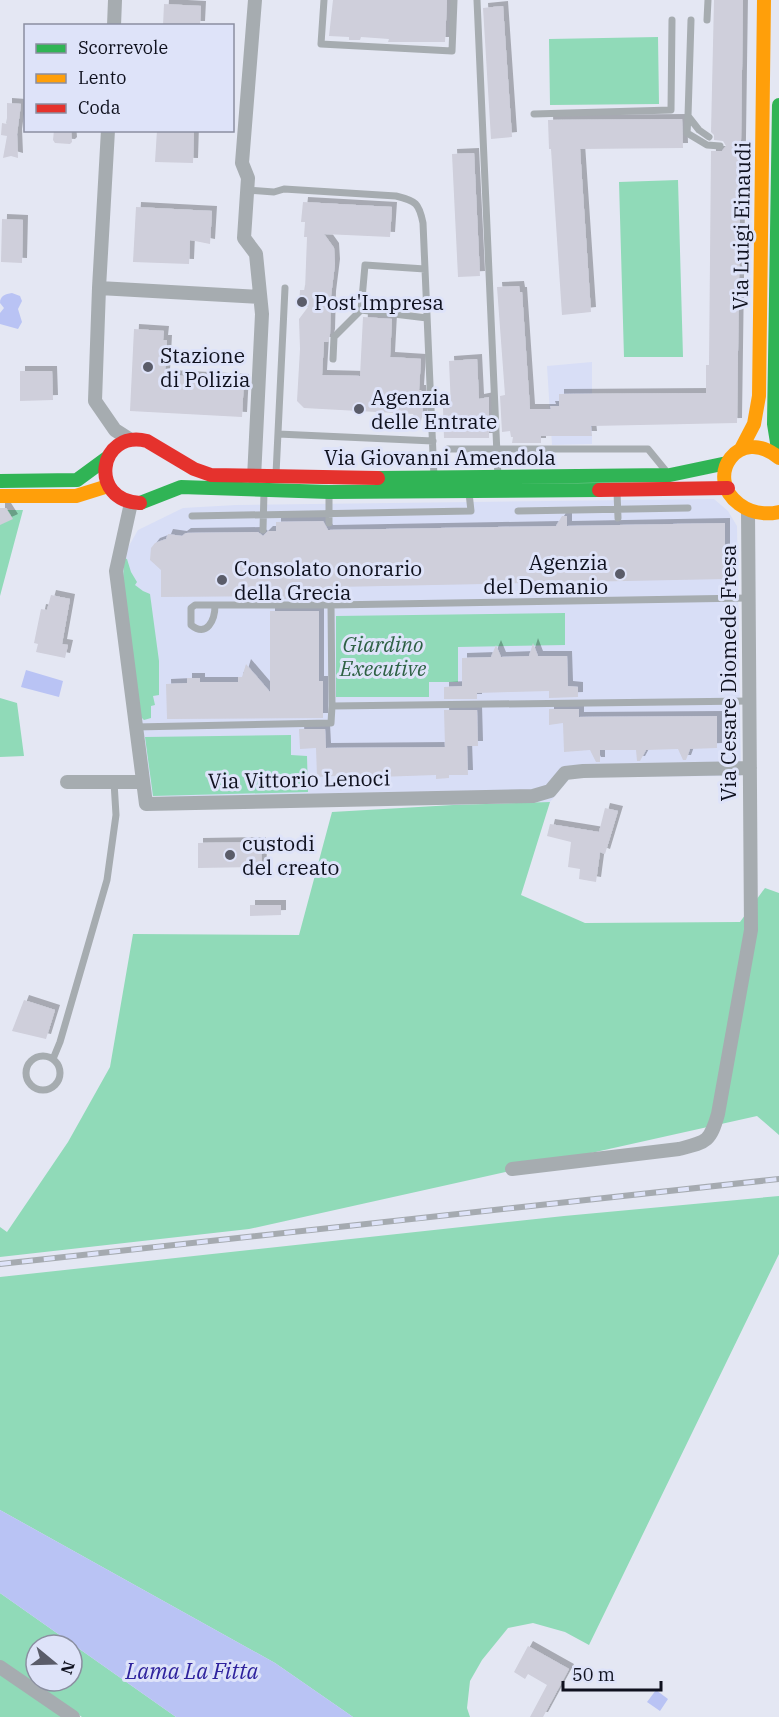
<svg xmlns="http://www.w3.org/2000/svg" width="779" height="1717" font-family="'IBM Plex Serif',serif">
<defs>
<filter id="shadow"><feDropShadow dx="5" dy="-5" stdDeviation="0" flood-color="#0004"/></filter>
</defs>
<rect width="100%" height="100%" fill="#e4e7f3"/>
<path fill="#d8def6" d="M592 362V444L552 445 547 366Z
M714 499 728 511 737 526 741 776 571 777 550 802 453 805 150 796 121 582 122 558 138 530 183 508 236 505Z"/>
<path fill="#90dab8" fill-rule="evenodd" d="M658 37 659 104 550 105 549 39Z
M678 180 683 357H624L619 182Z
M0 510H23L0 596Z
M124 558 127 559 131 572 137 582 135 585 143 591 150 594 159 661V695L153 696 155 705 151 706V718L144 720 141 717 123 580Z
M565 613V645L458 647V682H429V697H336V616Z
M0 698 17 703 24 756 0 757Z
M291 735V755L307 756 308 792 153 796 145 737Z
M550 802 521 895 585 923 740 922 765 888 779 893V1135L757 1116 249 1229 0 1257V1227L7 1232 68 1142 110 1067 133 934 299 935 332 812 453 805Z
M779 1196V1254L589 1645 565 1632 533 1623 508 1628 482 1660 470 1681 467 1708 470 1717H353L275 1663 0 1510V1277L564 1216Z
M0 1593 176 1717H82L0 1661ZM36 1645H72V1681H36Z
M0 1672 67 1717H0Z"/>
<path fill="#b9c3f4" d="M12 293 20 296 22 301 18 309 22 322 18 329 0 324V313L4 308 0 303C0 296 5 294 12 293Z
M26 670 63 681 59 697 21 687Z
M0 1510 275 1663 353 1717H176L0 1593Z
M656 1690 668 1699 660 1711 647 1702Z"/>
<path fill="#cfcfdb" filter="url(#shadow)" d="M333 0H447L445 42H388L389 39 361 37 360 40H349V37L329 36Z
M714 0H743L737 423 591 426 592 436H541V443H512L513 437H511L510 431 502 432 500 396 505 395 497 287 519 286 520 292H522L530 409H551L550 406H559V394L706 393V365H709L711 151H722L726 146 723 141 714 140V135L711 132Z
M164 4 201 6 200 26H163Z
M503 6 512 137 491 139 483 8Z
M7 103 21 104 17 134 18 158 11 156 3 158 7 136 1 135 2 123 7 124Z
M682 119 683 148 580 149 591 312 562 315 551 149H549L548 120Z
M54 130H71L72 142 70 144 55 143 53 140Z
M157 130H194L193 163 155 162Z
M474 153 480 276 458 277 452 154Z
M303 202 392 207 390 237 324 234 334 248 335 264 331 296 330 334 328 342H324L322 375 360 376 363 317 392 319 390 357 421 359 419 390H421L423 413 420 425 413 414 304 408 297 401 300 349 299 319 308 307 299 306 300 290H305L307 237H304L305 222H301Z
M136 207 212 211 210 244 190 240 189 264 133 262Z
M2 219 23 220 22 263 1 262Z
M134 329 164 331 163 340H167L165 375 244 379 242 417 130 411Z
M477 359 479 399 489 397V438H444L443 408H451L449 361Z
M20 371H52L53 400 20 401Z
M0 508H6L13 519 0 525Z
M562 516H567V526L725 523V555L730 554 731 570H726V579L335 587 326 595H319V599H270V596L161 597V570L150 560 151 548 155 543 166 539 168 534 182 536 186 533 258 532 263 536 268 531H276V522L323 521 328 530 556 526Z
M51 595 70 599 62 644 68 645 65 658 36 652 38 644 34 643 41 609 47 610Z
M270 611H319V681H323V718L167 719 166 684 187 683V678H200V682H238V677H242L246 664 270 692Z
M533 643 538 656H567L568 686 578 687V697L549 698V691L477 693V699H444V687L462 686V658L491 657 496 645 501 657 529 656Z
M549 709H579V717L717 716V748L690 749 686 760H683L678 749 646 750 640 761H637L636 750H600V762H596L590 750 564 752 563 723 549 725Z
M444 710H477L478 746H467L468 775H449V778L436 779V775L349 778H345L341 791 335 776 317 777 316 748 300 749 299 729H325L326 748 445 747Z
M605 808 618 811 605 854 600 852 596 882 579 879 580 869 568 867 571 842 547 836 550 824 599 832Z
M261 842 262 867 198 868V843Z
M250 905H281V915L250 916Z
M24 1000 55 1010 46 1039 12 1031Z
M528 1646 569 1669 543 1717H530L547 1685 528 1674 525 1679 514 1672Z"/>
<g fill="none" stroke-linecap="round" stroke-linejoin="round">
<path stroke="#a6acb0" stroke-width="7" d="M324 0 321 44 452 51 454 0
M477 0 498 477
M691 20 688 116 699 130 709 137
M707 20 708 0
M534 114 671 110 672 20
M688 116 687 133 707 145 720 146
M247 190 274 192 284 189 396 196C416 201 419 203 423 223L434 477
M361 310 427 318
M333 359 334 337 361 310 365 265 425 269
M278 434 433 441
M448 449H648L666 471
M276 474 285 288
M617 492 618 518
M329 494V523
M518 511 688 508
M192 516 471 511 469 493
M263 530 264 492
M215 605C215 620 207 638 191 625V608L195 605H331V596
M332 706 331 605 748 598
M135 727 331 723 332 706 749 701
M26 1073a17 17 0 1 1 34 0a17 17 0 1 1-34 0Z
M53 1059 60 1042 107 880 116 815 114 782"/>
<path stroke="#a6acb0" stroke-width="14" d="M114 26 115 0
M108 130 99 288 95 401 115 430 129 439
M99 288 259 297
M254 478 262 314 256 254 244 238 248 178 242 163 255 0
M131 503 116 571 146 804 533 796 550 791 565 773 583 771 750 768
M67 782H143
M512 1169 679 1149C707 1142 710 1142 718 1114L751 930 748 510
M0 1667 73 1717"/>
<path stroke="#30b455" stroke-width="14" d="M779 105 774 424 779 455
M378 478 670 475 727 463
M0 481 77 480 107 458
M140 503 181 487 329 492 599 490"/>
<path stroke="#ff9f0a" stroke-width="14" d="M741 449 754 424 759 396 764 0
M779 458C739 424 703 477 739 504 751 513 765 515 779 512
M0 496H76L108 486"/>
<path stroke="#e5322d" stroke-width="14" d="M599 490 728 488
M140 503C88 501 98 429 147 441L194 469 211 475 378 478"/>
<defs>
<path id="rail" d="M0 1264 779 1179"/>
</defs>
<use href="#rail" stroke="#a5aab0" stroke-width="6"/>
<use href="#rail" stroke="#dee3f9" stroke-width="4" stroke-dasharray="11" stroke-linecap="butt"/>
</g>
<g fill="#5a5c69" stroke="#dee3f9" stroke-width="2">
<circle cx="302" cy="302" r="6"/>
<circle cx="148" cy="367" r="6"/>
<circle cx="359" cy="409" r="6"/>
<circle cx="620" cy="574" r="6"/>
<circle cx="222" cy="580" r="6"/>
<circle cx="230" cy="855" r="6"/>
</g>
<g text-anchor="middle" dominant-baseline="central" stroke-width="6" stroke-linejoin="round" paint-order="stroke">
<g font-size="21" fill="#0f111e" stroke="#dee3f9">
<text transform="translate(741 226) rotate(-89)">Via Luigi Einaudi</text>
<text x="440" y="457">Via Giovanni Amendola</text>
<text transform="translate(728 673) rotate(-90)">Via Cesare Diomede Fresa</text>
<text transform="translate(299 779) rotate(-1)">Via Vittorio Lenoci</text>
</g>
<g font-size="21" fill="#0f111e" stroke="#dee3f9" text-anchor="start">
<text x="314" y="302">Post'Impresa</text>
<text x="160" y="355">Stazione<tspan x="160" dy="24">di Polizia</tspan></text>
<text x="371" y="397">Agenzia<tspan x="371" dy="24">delle Entrate</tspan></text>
<text x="608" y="562" text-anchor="end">Agenzia<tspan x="608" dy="24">del Demanio</tspan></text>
<text x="234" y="568">Consolato onorario<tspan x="234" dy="24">della Grecia</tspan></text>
<text x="242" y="843">custodi<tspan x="242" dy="24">del creato</tspan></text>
</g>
<g font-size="21" font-style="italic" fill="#2e6144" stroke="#dee3f9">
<text x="383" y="644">Giardino<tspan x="383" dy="24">Executive</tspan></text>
</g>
<g font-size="22" font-style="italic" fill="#2e229d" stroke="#dee3f9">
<text x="192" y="1670">Lama La Fitta</text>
</g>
</g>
<rect x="24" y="24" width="210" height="108" fill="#dee3f9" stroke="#8b8fa1" stroke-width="1.5"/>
<rect x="36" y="44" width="30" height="9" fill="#30b455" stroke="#8b8fa1" stroke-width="1.5"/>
<text x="78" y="54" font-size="18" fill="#0f111e">Scorrevole</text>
<rect x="36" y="74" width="30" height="9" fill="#ff9f0a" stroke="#8b8fa1" stroke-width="1.5"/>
<text x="78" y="84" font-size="18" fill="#0f111e">Lento</text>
<rect x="36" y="104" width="30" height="9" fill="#e5322d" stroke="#8b8fa1" stroke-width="1.5"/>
<text x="78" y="114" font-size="18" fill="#0f111e">Coda</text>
<g transform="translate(54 1663) rotate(109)"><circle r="28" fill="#dee3f9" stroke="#8b8fa1" stroke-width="1.5"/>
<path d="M0-4.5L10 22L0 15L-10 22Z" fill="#5a5c69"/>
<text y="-9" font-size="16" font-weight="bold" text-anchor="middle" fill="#0f111e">N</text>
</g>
<path d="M563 1681v9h98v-9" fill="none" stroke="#0f111e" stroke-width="3"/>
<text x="572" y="1681" font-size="18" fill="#0f111e" stroke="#dee3f9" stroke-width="4.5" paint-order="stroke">50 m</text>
</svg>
